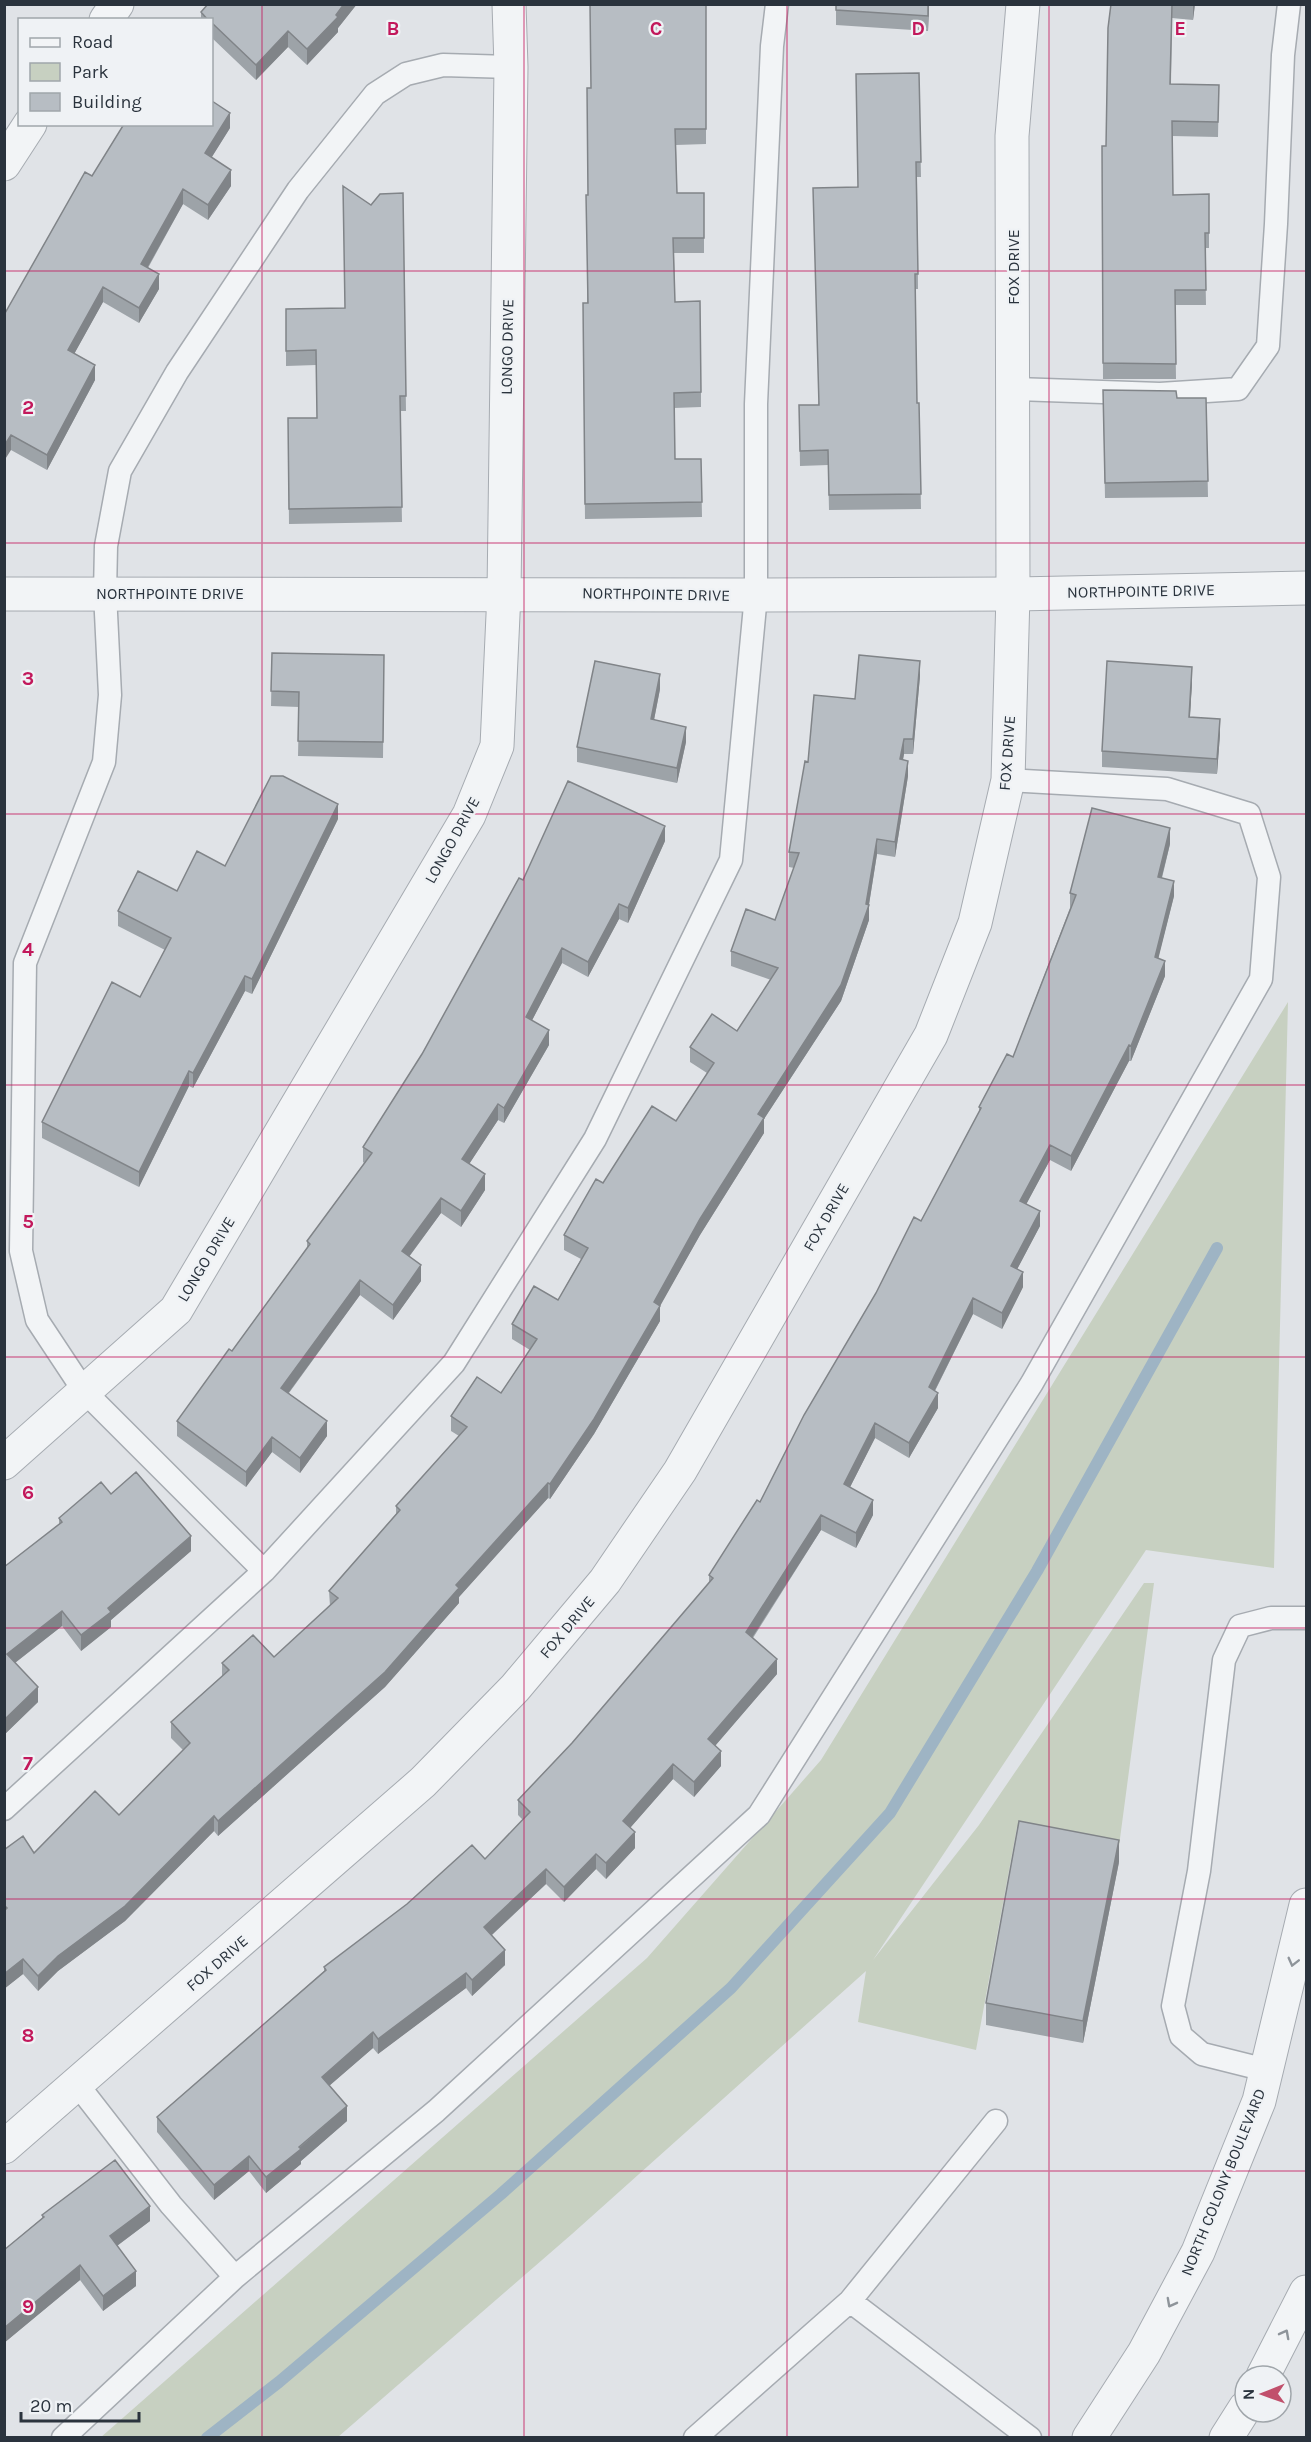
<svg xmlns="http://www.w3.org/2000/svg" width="1311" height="2442" font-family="Karla,sans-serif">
<rect width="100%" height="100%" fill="#e0e3e7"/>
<path fill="#c7d0c1" d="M1288 1002 1274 1568 1146 1550 873 1960 979 1825 1144 1583H1154L1119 1846 1017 1827 976 2050 858 2022 866 1971 572 2234 338 2437 100 2438 647 1958 821 1760Z"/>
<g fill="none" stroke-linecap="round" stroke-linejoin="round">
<path stroke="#9eb4c4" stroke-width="12" d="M207 2438 279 2382 501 2194 731 1988 890 1813 1037 1571 1217 1248"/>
<defs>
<path id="service" d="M511 67 443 65 406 74 375 94 298 190 177 372 120 471 106 546 105 593 110 695 104 762 25 963 21 1251 37 1320 84 1391 264 1571 454 1363 595 1139 731 860 756 595V404L772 46 777 4
M1014 389 1160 394 1238 389 1268 346 1276 224 1283 55 1289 4
M4 1809 264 1571
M1266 2070 1202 2054 1181 2036 1173 2006 1199 1871 1224 1660 1240 1626 1271 1618H1306
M77 2084 171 2205 235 2277
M850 2301 996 2121
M63 2438 235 2277 436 2111 759 1815 1032 1383 1261 979 1269 877 1249 814 1167 789 1008 780
M695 2438 850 2301 1030 2438"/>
<path id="minor" d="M106 20 117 4
M4 164 30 124
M4 1463 176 1310 469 815 497 746 504 593 511 67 509 4
M4 2147 423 1782 515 1688 605 1581 680 1471 931 1035 975 923 1008 780 1013 594 1012 136 1023 4"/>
<path id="tertiary" d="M4 594 756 595 1013 594 1306 588
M1263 2376 1306 2292
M1089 2438 1144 2353 1198 2252 1259 2101 1306 1905
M1226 2438 1245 2408"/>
</defs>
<use href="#service" stroke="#a6abb1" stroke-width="25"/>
<use href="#minor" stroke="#a6abb1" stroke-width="35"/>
<use href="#tertiary" stroke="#a6abb1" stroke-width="35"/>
<use href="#service" stroke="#f2f4f6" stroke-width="22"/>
<use href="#minor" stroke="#f2f4f6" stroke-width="33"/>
<use href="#tertiary" stroke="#f2f4f6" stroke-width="33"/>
</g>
<path fill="#9da3a8" d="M208 4H357L338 28V32L307 65 288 47 256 80 212 38V20H201V12Z
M706 4V144L676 145 677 193 704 238V253H674L675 302 701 392V407L674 408 675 459H701L702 517 585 519 583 303H587L588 195 591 88Z
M836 4H929L928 31 836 25Z
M1111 4H1195L1193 20 1172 18 1171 84 1219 85 1218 137 1172 136 1173 195 1209 194V248H1205L1206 305H1175L1176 379H1103L1102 146H1106Z
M919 73 921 177H917L918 289H915L917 403H919L921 509 829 510 828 465 800 466 799 405H818L857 187Z
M230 128 211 158 231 186 208 220 183 204 148 268 159 289 139 323 103 302 74 354 95 380 47 470 11 450 4 315 92 176Z
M403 193 406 411H400L402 522 289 524 288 418H317L316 365 286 366V309L345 308 371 205Z
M1103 390 1177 398H1206L1208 497 1105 498Z
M272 653 384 655 383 758 298 756 299 707 271 706Z
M920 676 913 754H904L903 760 908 776 895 857 877 854 869 905V920L841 1001 764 1119V1133L700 1235 660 1305V1321L594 1434 550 1499 548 1498 459 1597V1603L385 1687 218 1836 214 1831 125 1921 58 1971 38 1991 23 1974 4 1989V1850L34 1853 119 1815 183 1750 171 1738V1722L222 1676V1663L274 1657 330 1606 329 1591 396 1514V1506L459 1436 451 1431V1416L501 1393 530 1350 512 1339V1324L558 1300 581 1259 564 1250V1235L603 1183 676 1121 707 1073 690 1062V1047L737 1031 771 980 731 966V951L775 920 794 868 789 867V852L808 762 855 699Z
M1192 682 1190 717 1220 734 1217 774 1102 767V751Z
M660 689 654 720 686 742 677 783 577 762V747Z
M338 819 252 994 245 991 193 1088 189 1086 139 1187 42 1138V1122L140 997 165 950 118 926V911L177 891 225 866Z
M665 841 628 923 619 919 588 977 562 963 532 1020 549 1045 504 1123 498 1120 469 1164 485 1190 461 1227 441 1213 409 1257 421 1281 393 1320 360 1295 289 1393 327 1436 300 1473 272 1452 246 1487 177 1436V1421L232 1351 307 1248V1241L364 1163 363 1162V1147L422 1054 523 880Z
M1170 844 1162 878 1174 896 1158 958 1165 976 1131 1061H1129L1071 1171 1050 1160 1026 1204 1040 1226 1017 1269 1023 1287 1002 1329 973 1314 935 1391 938 1408 909 1458 875 1438 850 1487 873 1515 856 1548 821 1530 753 1638 777 1674 715 1746 721 1766 694 1797 673 1779 630 1828 635 1848 606 1879 596 1869 564 1902 546 1884 492 1935 505 1965 472 1996 466 1988 378 2054 373 2048 329 2086 347 2121 301 2161V2164L266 2193 249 2171 214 2200 157 2132V2117L324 1971V1967L485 1859 523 1820 518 1815V1800L572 1743 709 1584V1575L760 1502 921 1221 979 1113V1107L1013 1057 1070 908V893Z
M111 1494 191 1551 111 1620V1627L81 1651 62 1626 15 1663 38 1702 4 1735V1567L59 1525V1518Z
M1119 1862 1083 2043 986 2025V2003Z
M42 2215 150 2221 117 2246 136 2286 103 2311 80 2280 4 2343V2250L42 2218Z"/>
<path fill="#808488" d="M344 4H357L338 28V32L307 65V49Z
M928 4H929L928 31Z
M1193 4H1195L1193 20Z
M288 31V47L256 80V65Z
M230 113V128L205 168V153Z
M231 170V186L208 220V205Z
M183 189V204L141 279V264Z
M159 274V289L139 323V308Z
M103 287V302L68 365V350Z
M95 365V380L47 470V455Z
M11 435V450L4 461V446Z
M920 661V676L913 754V739Z
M1192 667V682L1189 732V717Z
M660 674V689L651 735V719Z
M1220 719V734L1217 774V759Z
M686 727V742L677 783V768Z
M904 739V754L900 774V759Z
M908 761V776L895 857V842Z
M338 804V819L252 994V979Z
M665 826V841L628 923V908Z
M1170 828V844L1158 892V877Z
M877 839V854L868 910 869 905V920L841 1001 764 1119V1133L700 1235 654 1317V1302L758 1114 866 904Z
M1174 881V896L1155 972V957Z
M619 904V919L588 977V962Z
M562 948V963L526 1032V1017Z
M1165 961V976L1131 1061V1046Z
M245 976V991L193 1088V1073Z
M549 1030V1045L504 1123V1108Z
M1129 1045V1061L1071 1171V1156Z
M189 1071V1086L139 1187V1172Z
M498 1104V1120L462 1175V1159Z
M1050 1145V1160L1020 1216V1201Z
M485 1174V1190L461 1227V1211Z
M441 1198V1213L402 1266V1251Z
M1040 1211V1226L1011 1281V1266Z
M421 1265V1281L393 1320V1305Z
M1023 1272V1287L1002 1329V1313Z
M360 1280V1295L281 1403V1388Z
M973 1298V1314L929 1402V1387Z
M660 1306V1321L594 1434 550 1499V1484Z
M938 1393V1408L909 1458V1443Z
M327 1421V1436L300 1473V1458Z
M875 1423V1438L844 1499V1484Z
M272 1437V1452L246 1487V1472Z
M548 1483V1498L459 1597V1603L385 1687 218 1836V1821L456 1585Z
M873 1500V1515L856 1548V1533Z
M821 1515V1530L746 1647V1632Z
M191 1536V1551L111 1620V1627L81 1651V1635L108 1608Z
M62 1611V1626L7 1669V1654Z
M777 1659V1674L708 1754V1739Z
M38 1687V1702L4 1735V1720Z
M721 1751V1766L694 1797V1782Z
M673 1764V1779L623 1836V1821Z
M214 1816V1831L125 1921 58 1971 38 1991V1976L58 1956Z
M635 1832V1848L606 1879V1863Z
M1119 1840V1862L1083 2043V2021Z
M596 1854V1869L564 1902V1887Z
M546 1869V1884L484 1942V1927Z
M505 1950V1965L472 1996V1980Z
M23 1959V1974L4 1989V1974Z
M466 1973V1988L378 2054V2039Z
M373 2032V2048L322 2092V2077Z
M347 2106V2121L301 2161V2164L266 2193V2177Z
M249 2156V2171L214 2200V2185Z
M150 2206V2221L110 2251V2236Z
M80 2265V2280L4 2343V2328Z
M136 2271V2286L103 2311V2296Z"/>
<path fill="#b7bdc3" stroke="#808488" stroke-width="1.5" d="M208 4H344L336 15 338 17 307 49 288 31 256 65 212 23V20H208L201 12Z
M590 4H706V129H675L677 193H704V238H673L675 302 700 301 701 392 674 393 675 459H701L702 502 585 504 583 303H588L586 195H588L587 88H591Z
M836 4H928V16L836 10Z
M1111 4H1172L1170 84 1219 85 1218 122 1172 121 1173 195 1209 194V233H1205L1206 290H1175L1176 364 1103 363 1102 146H1106L1108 28Z
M919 73 921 162H916L918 274H915L917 403H919L921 494 829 495 828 450 800 451 799 405H819L813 188 858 187 856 74Z
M212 101 230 113 205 153 231 170 208 205 183 189 141 264 159 274 139 308 103 287 68 350 95 365 47 455 11 435 4 446V315L85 172 92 176 124 124H212Z
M343 186 371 205 380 194 403 193 406 396H400L402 507 289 509 288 418H317L316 350 286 351V309L345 308Z
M1103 390 1176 391 1177 398H1206L1208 481 1105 483Z
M272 653 384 655 383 742 298 741 299 692 271 691Z
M859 655 920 661 913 739H904L900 759 908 761 895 842 877 839 866 904 869 905 841 985 758 1114 764 1118 700 1219 654 1302 660 1306 594 1419 550 1484 548 1483 456 1585 459 1588 385 1672 218 1821 214 1816 125 1906 58 1956 38 1976 23 1959 4 1974V1911L7 1908 4 1905V1850L23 1836 34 1853 95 1791 119 1815 190 1743 171 1722 229 1670 222 1663 253 1635 274 1657 338 1598 329 1591 400 1510 396 1506 467 1427 451 1416 477 1377 501 1393 537 1339 512 1324 534 1286 558 1300 588 1248 564 1235 596 1179 603 1183 652 1106 676 1121 714 1063 690 1047 712 1014 737 1031 778 968 731 951 746 909 775 920 799 853 789 852 805 761 808 762 814 695 855 699Z
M595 661 660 674 651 719 686 727 677 768 577 747Z
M1107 661 1192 667 1189 717 1220 719 1217 759 1102 751Z
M271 776H283L338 804 252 979 245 976 193 1073 189 1071 139 1172 42 1122 112 982 140 997 171 938 118 911 138 871 177 891 197 851 225 866Z
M568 781 665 826 628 908 619 904 588 962 562 948 526 1017 549 1030 504 1108 498 1104 462 1159 485 1174 461 1211 441 1198 402 1251 421 1265 393 1305 360 1280 281 1388 327 1421 300 1458 272 1437 246 1472 177 1421 229 1349 232 1351 310 1244 307 1241 372 1153 363 1147 422 1054 519 878 523 880Z
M1092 808 1170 828 1158 877 1174 881 1155 957 1165 961 1131 1046 1129 1045 1071 1156 1050 1145 1020 1201 1040 1211 1011 1266 1023 1272 1002 1313 973 1298 929 1387 938 1393 909 1443 875 1423 844 1484 873 1500 856 1533 821 1515 746 1632 777 1659 708 1739 721 1751 694 1782 673 1764 623 1821 635 1832 606 1863 596 1854 564 1887 546 1869 484 1927 505 1950 472 1980 466 1973 378 2039 373 2032 322 2077 347 2106 299 2147 301 2149 266 2177 249 2156 214 2185 157 2117 326 1970 324 1967 407 1904 472 1845 485 1859 530 1812 518 1800 572 1743 713 1578 709 1575 757 1500 760 1502 804 1415 876 1293 914 1217 921 1221 981 1108 979 1107 1007 1054 1013 1057 1076 895 1070 893Z
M136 1472 191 1536 108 1608 111 1612 81 1635 62 1611 7 1654 38 1687 4 1720V1567L62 1522 59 1518 101 1482 111 1494Z
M1019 1821 1119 1840 1083 2021 986 2003Z
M115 2160 150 2206 110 2236 136 2271 103 2296 80 2265 4 2328V2250L44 2217 42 2215Z"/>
<defs><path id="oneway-chevron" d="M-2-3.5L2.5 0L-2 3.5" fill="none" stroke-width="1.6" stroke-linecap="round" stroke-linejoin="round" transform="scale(1.5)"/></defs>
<g stroke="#8e949a">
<use href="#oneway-chevron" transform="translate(1293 1962) rotate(104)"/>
<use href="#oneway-chevron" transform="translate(1171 2303) rotate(118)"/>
<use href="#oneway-chevron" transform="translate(1285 2334) rotate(-62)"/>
</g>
<path fill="none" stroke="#c2185b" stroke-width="1.5" stroke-opacity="0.55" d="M262 4V2438M524 4V2438M787 4V2438M1049 4V2438M4 271H1306M4 543H1306M4 814H1306M4 1085H1306M4 1357H1306M4 1628H1306M4 1899H1306M4 2171H1306"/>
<g text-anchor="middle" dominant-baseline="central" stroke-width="4.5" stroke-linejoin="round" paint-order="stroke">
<g font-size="16" fill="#2a333d" stroke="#eff2f5">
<text transform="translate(1013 267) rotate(-90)">FOX DRIVE</text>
<text transform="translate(507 347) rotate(-89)">LONGO DRIVE</text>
<text transform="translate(1141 591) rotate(-1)">NORTHPOINTE DRIVE</text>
<text x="170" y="593">NORTHPOINTE DRIVE</text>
<text transform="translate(656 594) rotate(1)">NORTHPOINTE DRIVE</text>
<text transform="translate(1007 753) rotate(-86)">FOX DRIVE</text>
<text transform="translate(452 840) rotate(-61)">LONGO DRIVE</text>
<text transform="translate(826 1217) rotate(-60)">FOX DRIVE</text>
<text transform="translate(206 1259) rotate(-59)">LONGO DRIVE</text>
<text transform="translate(567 1627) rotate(-50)">FOX DRIVE</text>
<text transform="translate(217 1963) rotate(-41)">FOX DRIVE</text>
<text transform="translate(1223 2182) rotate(-68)">NORTH COLONY BOULEVARD</text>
</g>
</g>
<g font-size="20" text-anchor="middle" font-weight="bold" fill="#c2185b" stroke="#eff2f5" stroke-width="4.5" stroke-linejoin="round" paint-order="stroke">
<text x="393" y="35">B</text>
<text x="656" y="35">C</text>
<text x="918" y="35">D</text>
<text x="1180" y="35">E</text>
<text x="28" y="414">2</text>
<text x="28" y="685">3</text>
<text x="28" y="956">4</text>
<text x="28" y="1228">5</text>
<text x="28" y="1499">6</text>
<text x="28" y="1770">7</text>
<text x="28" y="2042">8</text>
<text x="28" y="2313">9</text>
</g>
<rect width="1311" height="2442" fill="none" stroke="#2a333d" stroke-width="12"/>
<rect x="18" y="18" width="195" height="108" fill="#eff2f5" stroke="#a0a6ab" stroke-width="1.5"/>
<rect x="30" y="38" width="30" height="9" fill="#f2f4f6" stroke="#a0a6ab" stroke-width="1.5"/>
<text x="72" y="48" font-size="18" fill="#2a333d">Road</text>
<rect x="30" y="63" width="30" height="18" fill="#c7d0c1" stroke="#a0a6ab" stroke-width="1.5"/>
<text x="72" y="78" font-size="18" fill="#2a333d">Park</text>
<rect x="30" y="93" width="30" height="18" fill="#b7bdc3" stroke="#a0a6ab" stroke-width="1.5"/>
<text x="72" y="108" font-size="18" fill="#2a333d">Building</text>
<g transform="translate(1263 2394) rotate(269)"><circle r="28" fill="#eff2f5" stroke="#a0a6ab" stroke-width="1.5"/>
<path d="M0-4.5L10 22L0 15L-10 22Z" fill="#c1506c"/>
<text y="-9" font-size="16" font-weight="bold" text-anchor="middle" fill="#2a333d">N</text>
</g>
<path d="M21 2412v9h118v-9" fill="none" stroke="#2a333d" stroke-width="3"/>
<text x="30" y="2412" font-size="18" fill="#2a333d" stroke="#eff2f5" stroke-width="4.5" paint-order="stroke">20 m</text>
</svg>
